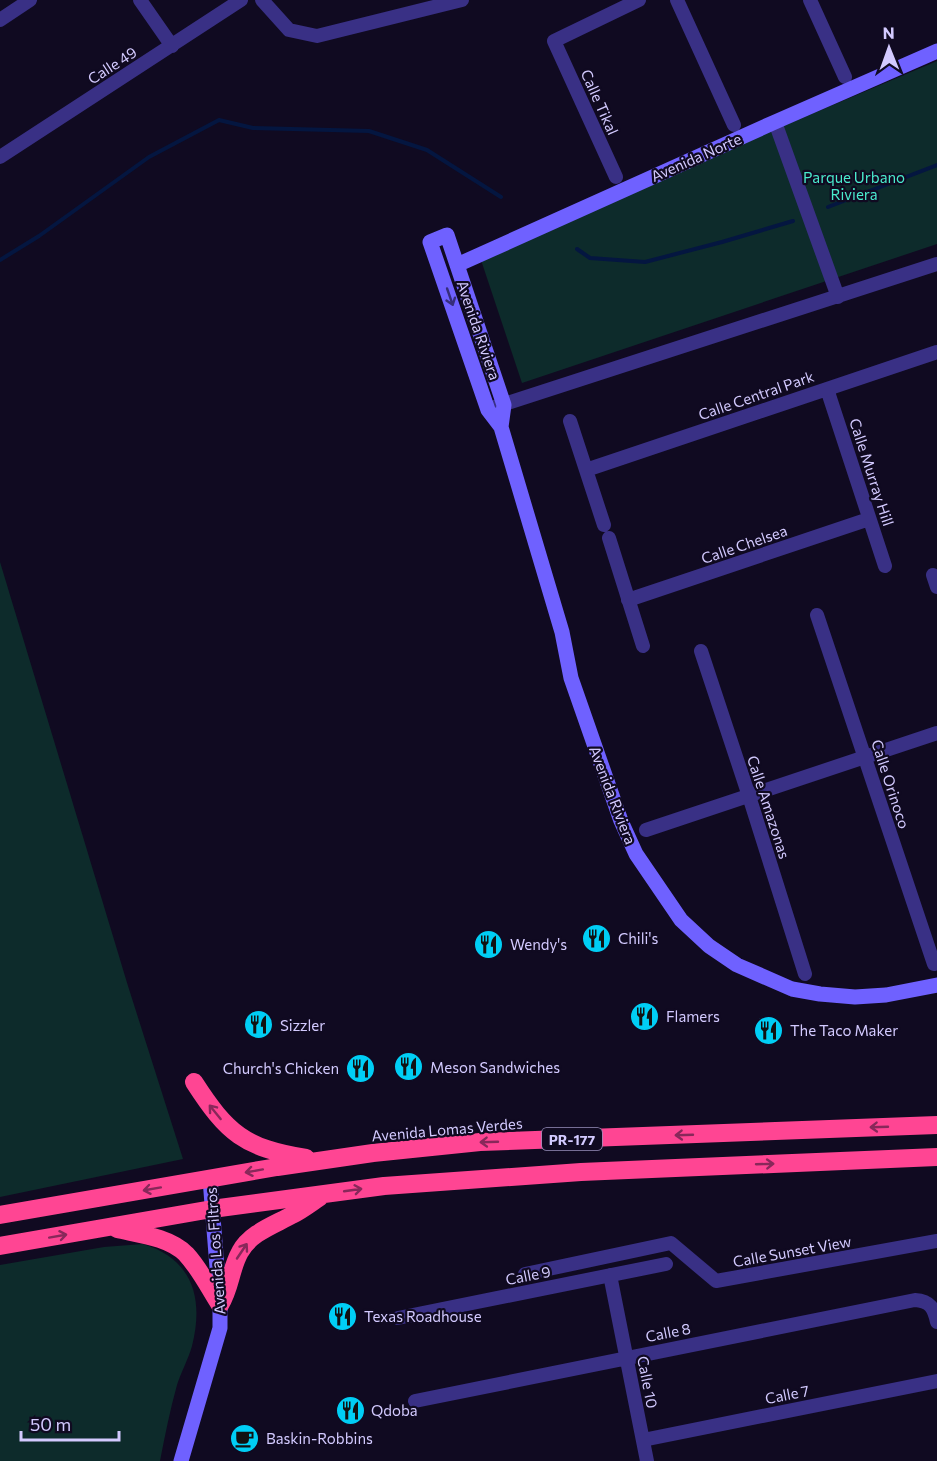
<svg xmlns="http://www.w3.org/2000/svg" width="937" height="1461" font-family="Commissioner,sans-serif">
<rect width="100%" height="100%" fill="#100a21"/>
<path fill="#0d2b2b" d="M937 61V244L522 383 481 260 698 162Z
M0 562 128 986 183 1159 0 1197Z
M143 1244C193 1259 204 1299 192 1346 188 1360 181 1372 177 1385 170 1410 165 1435 160 1461H0V1265L104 1247Z"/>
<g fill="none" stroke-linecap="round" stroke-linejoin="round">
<path stroke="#041640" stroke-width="4" d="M828 207 937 165
M577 249 590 258 645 262 722 242 793 221
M0 260 39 236 149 157 219 120 253 128 369 131 427 150 501 197"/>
<path stroke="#393085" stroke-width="14" d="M140 0 172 46
M262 0 289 30 317 36 462 0
M677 0 734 125
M810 0 845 77
M0 20 30 0
M775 122 838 297
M0 157 241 0
M616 177 554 41 639 0
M827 389 885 566
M495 407 937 264
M570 421 604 525
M586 470 937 352
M609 538 643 646
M933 575 937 587
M628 600 869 519
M817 615 934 964
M701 651 749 796 805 974
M646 830 937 733
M525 1274 671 1243 716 1281 937 1241
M610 1275 647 1461
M398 1318 666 1264
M415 1401 915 1300C930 1301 934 1308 937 1322
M643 1440 937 1381"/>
<path stroke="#6f61ff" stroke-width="15" d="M457 265 775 122 937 51
M501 427 504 405 447 235 430 242 488 410 501 427 562 632 571 678 621 821 636 854 681 920 709 946 737 965 792 989 820 994 855 997 886 995 937 985
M181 1461 220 1328V1305L210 1179"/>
<path stroke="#ff4593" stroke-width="18" d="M194 1082C227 1133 244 1148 306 1158
M0 1215 277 1167 373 1153 480 1142 937 1125
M117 1229C139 1234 169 1237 186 1254 200 1269 209 1288 220 1305 231 1287 230 1270 240 1252 250 1233 274 1225 292 1215 302 1210 311 1203 320 1197
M0 1246 212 1209 384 1186 581 1172 937 1157"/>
</g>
<defs><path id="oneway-shaft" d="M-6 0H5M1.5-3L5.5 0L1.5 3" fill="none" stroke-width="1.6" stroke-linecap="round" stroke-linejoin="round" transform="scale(1.5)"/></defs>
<use stroke="#362d7a" href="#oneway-shaft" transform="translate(450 297) rotate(71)"/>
<g stroke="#88285a">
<use href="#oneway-shaft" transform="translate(215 1112) rotate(-129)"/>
<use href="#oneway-shaft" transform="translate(879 1127) rotate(178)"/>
<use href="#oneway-shaft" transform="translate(684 1135) rotate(178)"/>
<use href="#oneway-shaft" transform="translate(489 1142) rotate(178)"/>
<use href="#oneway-shaft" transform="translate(765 1164) rotate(-2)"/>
<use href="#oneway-shaft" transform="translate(254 1171) rotate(170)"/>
<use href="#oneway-shaft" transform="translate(152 1189) rotate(170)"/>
<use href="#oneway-shaft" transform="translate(353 1190) rotate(-8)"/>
<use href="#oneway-shaft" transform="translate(58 1236) rotate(-10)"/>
<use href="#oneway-shaft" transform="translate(242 1251) rotate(-56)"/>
</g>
<defs>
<symbol id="restaurant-disc" viewBox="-11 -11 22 22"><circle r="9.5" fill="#00cef5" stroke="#100a21"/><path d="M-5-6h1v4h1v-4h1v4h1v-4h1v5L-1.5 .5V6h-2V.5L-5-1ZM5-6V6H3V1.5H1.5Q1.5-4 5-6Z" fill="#111"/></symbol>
<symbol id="cafe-disc" viewBox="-11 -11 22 22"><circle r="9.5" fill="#00cef5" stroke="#100a21"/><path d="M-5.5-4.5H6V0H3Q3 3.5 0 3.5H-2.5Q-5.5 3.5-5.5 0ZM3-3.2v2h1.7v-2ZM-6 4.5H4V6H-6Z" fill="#111"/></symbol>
</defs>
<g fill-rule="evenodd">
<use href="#restaurant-disc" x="580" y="922" width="33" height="33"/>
<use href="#restaurant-disc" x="472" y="928" width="33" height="33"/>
<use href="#restaurant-disc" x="628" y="1000" width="33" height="33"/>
<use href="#restaurant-disc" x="242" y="1008" width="33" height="33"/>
<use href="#restaurant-disc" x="752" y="1014" width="33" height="33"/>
<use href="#restaurant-disc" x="392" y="1050" width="33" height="33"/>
<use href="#restaurant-disc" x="344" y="1052" width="33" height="33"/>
<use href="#restaurant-disc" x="326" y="1300" width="33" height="33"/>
<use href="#restaurant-disc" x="334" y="1394" width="33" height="33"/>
<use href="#cafe-disc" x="228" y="1422" width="33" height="33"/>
</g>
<g text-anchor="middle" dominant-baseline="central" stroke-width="4.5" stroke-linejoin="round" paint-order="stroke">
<rect fill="#100a21" stroke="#9890bc" stroke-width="1.5" x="542" y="1128" width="60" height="22" rx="4.5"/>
<g font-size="14" font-weight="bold" fill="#d3caff">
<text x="572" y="1139">PR-177</text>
</g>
<g font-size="15" fill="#d3caff" stroke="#100a21">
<text transform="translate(112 65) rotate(-33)">Calle 49</text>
<text transform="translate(600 102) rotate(66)">Calle Tikal</text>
<text transform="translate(696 157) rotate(-24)">Avenida Norte</text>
<text transform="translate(479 330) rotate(71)">Avenida Riviera</text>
<text transform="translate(756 395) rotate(-19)">Calle Central Park</text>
<text transform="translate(872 472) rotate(72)">Calle Murray Hill</text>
<text transform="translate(744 544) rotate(-19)">Calle Chelsea</text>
<text transform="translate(891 784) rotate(72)">Calle Orinoco</text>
<text transform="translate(613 795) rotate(69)">Avenida Riviera</text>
<text transform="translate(769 807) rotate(72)">Calle Amazonas</text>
<text transform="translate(447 1129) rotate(-5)">Avenida Lomas Verdes</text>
<text transform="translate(215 1251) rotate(-94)">Avenida Los Filtros</text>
<text transform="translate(792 1251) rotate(-10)">Calle Sunset View</text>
<text transform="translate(528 1275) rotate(-11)">Calle 9</text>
<text transform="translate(668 1332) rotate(-11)">Calle 8</text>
<text transform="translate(648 1382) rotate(79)">Calle 10</text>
<text transform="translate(787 1394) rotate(-11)">Calle 7</text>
</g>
<g font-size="15" fill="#4aebcd" stroke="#100a21">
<text x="854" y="177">Parque Urbano<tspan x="854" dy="17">Riviera</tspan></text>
</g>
<g font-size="15" fill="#d3caff" stroke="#100a21" text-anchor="start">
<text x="618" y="938">Chili's</text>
<text x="510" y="944">Wendy's</text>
<text x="666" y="1016">Flamers</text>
<text x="280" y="1025">Sizzler</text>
<text x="790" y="1030">The Taco Maker</text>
<text x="430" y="1067">Meson Sandwiches</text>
<text x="339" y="1068" text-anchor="end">Church's Chicken</text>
<text x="364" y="1316">Texas Roadhouse</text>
<text x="371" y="1410">Qdoba</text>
<text x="266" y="1438">Baskin-Robbins</text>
</g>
</g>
<g transform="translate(889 48) rotate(359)" stroke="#100a21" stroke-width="4.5" paint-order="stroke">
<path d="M0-4.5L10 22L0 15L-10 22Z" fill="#d3caff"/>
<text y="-9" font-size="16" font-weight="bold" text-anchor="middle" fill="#d3caff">N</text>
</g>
<path d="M21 1431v9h98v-9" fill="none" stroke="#d3caff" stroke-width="3"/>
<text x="30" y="1431" font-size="18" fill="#d3caff" stroke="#100a21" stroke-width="4.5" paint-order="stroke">50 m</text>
</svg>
